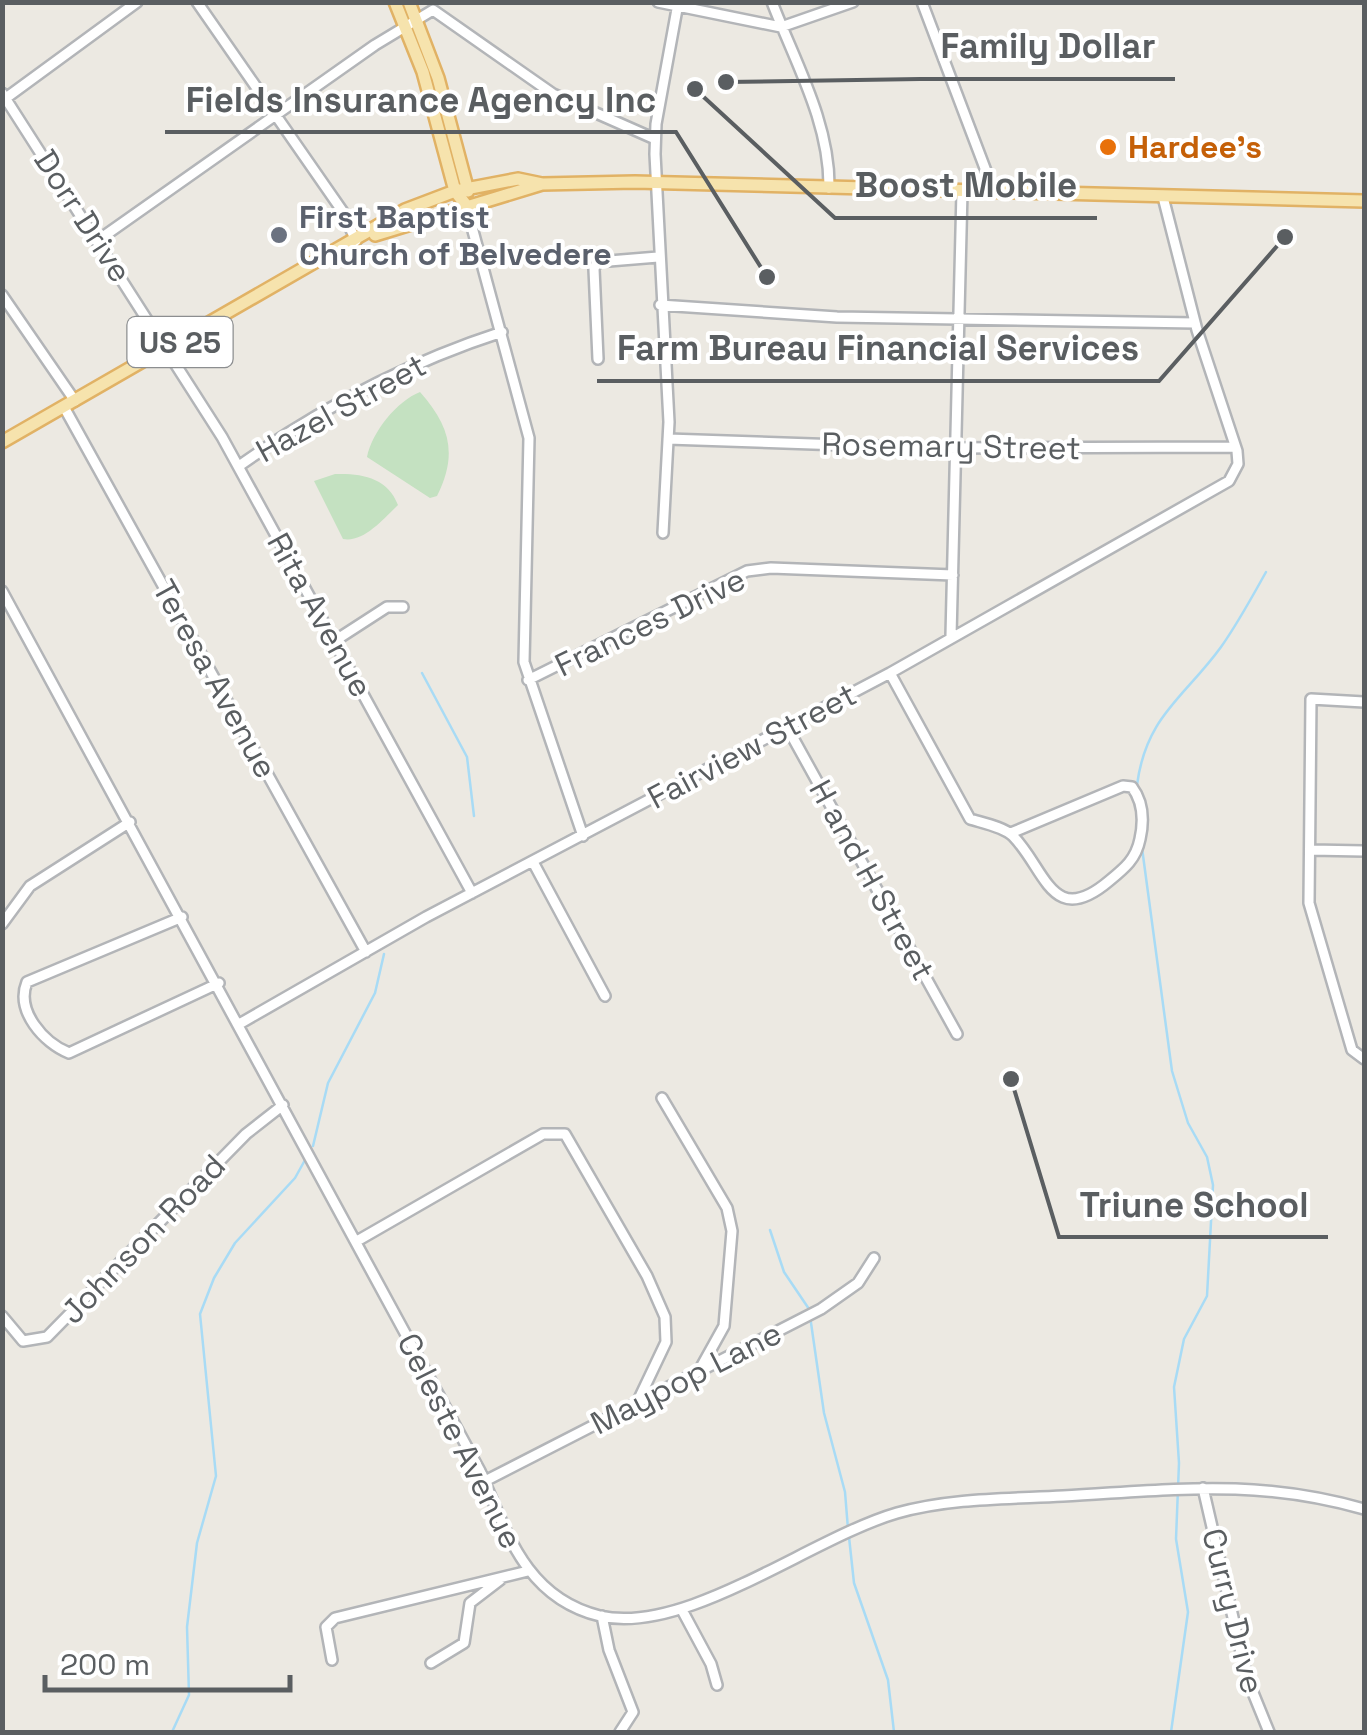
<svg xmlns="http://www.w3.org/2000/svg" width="1367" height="1735" font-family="'Space Grotesk',sans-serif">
<rect width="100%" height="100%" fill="#ece9e2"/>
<path fill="#c4e1c1" d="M420 392C450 426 458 454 437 496L430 498 367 457C372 432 397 401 420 392Z
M335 474C362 473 388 478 398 505 384 518 364 543 343 539L314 481Z"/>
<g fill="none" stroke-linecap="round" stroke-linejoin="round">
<path stroke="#a8dbf5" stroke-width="2.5" d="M422 673 467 757 474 816
M1137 785C1146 716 1184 698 1221 647 1238 623 1252 597 1266 572
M1142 848 1172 1071 1188 1123 1207 1157 1213 1185 1207 1296 1184 1339 1174 1387 1179 1463 1176 1539 1188 1612 1171 1732
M313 1146 328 1083 375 993 384 954
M770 1230 784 1272 809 1309 824 1413 845 1492 848 1529
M849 1537 854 1583 888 1680 894 1732
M172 1732 189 1695 187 1627 197 1543 216 1476 200 1314 214 1278 235 1243 295 1178 305 1160"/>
<defs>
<path id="minor" d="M197 2 343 212 356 241
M658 2 781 27 853 2
M772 2C795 62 830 123 829 188
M922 2 994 192
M2 93 222 437 472 893
M6 98 137 2
M466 205 529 438 524 662 583 836
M97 241 375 45 433 10 553 94 655 139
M2 295 75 401
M660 305 837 317 1195 323
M598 359 594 269 597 262 658 257
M64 407 366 952
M668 439 928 448 1235 447
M239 466C321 408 406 363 502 332
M663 533 669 422 655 154 656 124 677 9
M2 591 480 1471C507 1533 526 1598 600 1616 685 1636 811 1538 897 1513 951 1498 1007 1499 1063 1496 1173 1490 1256 1478 1364 1509
M951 636 962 191
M336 640 387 607H403
M890 673 970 819C983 823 1004 827 1013 836 1046 870 1052 929 1109 881 1125 868 1136 859 1140 839 1144 821 1144 803 1132 787L1123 786 1011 833
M528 680 747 571 771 568 953 575
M1364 702 1311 699 1309 903 1352 1050 1364 1059
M787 727 957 1034
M1311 850 1364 851
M533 862 605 996
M182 917 27 982C15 1011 44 1043 69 1053L219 983
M2 924 30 886 130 822
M241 1023 426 917 890 673 1229 481 1238 464 1237 451 1197 330 1163 197
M662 1098 727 1208 732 1231 724 1326 699 1371
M357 1241 543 1134H565L647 1276 665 1317 666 1342 637 1403
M2 1316 23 1341 47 1337 246 1134 283 1105
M485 1481 821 1309 858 1283 874 1258
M1203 1488 1247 1678 1269 1732
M682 1610 711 1664 717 1685
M602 1616 609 1650 633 1712 620 1732
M332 1660 326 1627 335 1618 528 1571
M431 1663 464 1643 470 1603 500 1580"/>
<path id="major" d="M395 2 423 72 455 191 466 205
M409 2 438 78 468 191
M375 235 542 184
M2 442 405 210 455 191 518 179 542 184 635 182 1364 201"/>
</defs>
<use href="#minor" stroke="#b3b5b8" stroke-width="14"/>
<use href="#major" stroke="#e1b265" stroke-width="16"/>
<use href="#minor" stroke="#fff" stroke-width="9"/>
<use href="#major" stroke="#f6e3ad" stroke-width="11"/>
</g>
<circle fill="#e8710a" stroke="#fff" stroke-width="4" cx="1108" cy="147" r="10"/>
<circle fill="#6b7280" stroke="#fff" stroke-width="4" cx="279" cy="235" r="10"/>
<g text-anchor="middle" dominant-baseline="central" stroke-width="8" stroke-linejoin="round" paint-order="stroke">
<rect fill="#fff" stroke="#8c8e90" stroke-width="2.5" x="127.5" y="317" width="105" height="50" rx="8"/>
<g font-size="30" font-weight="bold" fill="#5a5e61">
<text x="180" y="342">US 25</text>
</g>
<g font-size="32" font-weight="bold" fill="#c56008" stroke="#fff" text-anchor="start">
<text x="1128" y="147">Hardee's</text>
</g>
<g font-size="32" fill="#5a5e61" stroke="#fff">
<text transform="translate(83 216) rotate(57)">Dorr Drive</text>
<text transform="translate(341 408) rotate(-29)">Hazel Street</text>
<text transform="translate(951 446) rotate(1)">Rosemary Street</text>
<text transform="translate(320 615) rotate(61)">Rita Avenue</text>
<text transform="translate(650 622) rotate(-26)">Frances Drive</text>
<text transform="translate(215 679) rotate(61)">Teresa Avenue</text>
<text transform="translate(752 746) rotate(-28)">Fairview Street</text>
<text transform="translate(872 880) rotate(61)">H and H Street</text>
<text transform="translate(143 1239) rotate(-46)">Johnson Road</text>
<text transform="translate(686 1378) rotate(-27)">Maypop Lane</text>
<text transform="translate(460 1441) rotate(63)">Celeste Avenue</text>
<text transform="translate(1233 1611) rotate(76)">Curry Drive</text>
</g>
<g font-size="32" font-weight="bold" fill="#5b616d" stroke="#fff" text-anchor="start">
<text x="299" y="217">First Baptist<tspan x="299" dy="37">Church of Belvedere</tspan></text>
</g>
</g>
<path fill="none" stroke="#5a5e61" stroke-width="4" d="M726 82L920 79H1175M767 277L676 132H165M695 89L835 218H1097M1285 237L1159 381H597M1011 1079L1059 1237H1328"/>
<g fill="#5a5e61" stroke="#fff" stroke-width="4">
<circle cx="726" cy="82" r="10"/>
<circle cx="767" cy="277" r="10"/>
<circle cx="695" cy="89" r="10"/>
<circle cx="1285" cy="237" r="10"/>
<circle cx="1011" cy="1079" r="10"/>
</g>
<g font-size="35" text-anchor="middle" font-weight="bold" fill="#5a5e61" stroke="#fff" stroke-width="8" stroke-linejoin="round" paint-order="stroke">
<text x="1048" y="58">Family Dollar</text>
<text x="421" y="112">Fields Insurance Agency Inc</text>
<text x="966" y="197">Boost Mobile</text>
<text x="878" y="360">Farm Bureau Financial Services</text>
<text x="1194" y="1217">Triune School</text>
</g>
<rect width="1367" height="1735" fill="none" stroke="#5a5e61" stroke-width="10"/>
<path d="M45 1675v15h245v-15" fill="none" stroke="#5a5e61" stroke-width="5"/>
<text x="60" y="1675" font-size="30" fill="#5a5e61" stroke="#ffffff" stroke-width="8" paint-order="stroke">200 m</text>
</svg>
